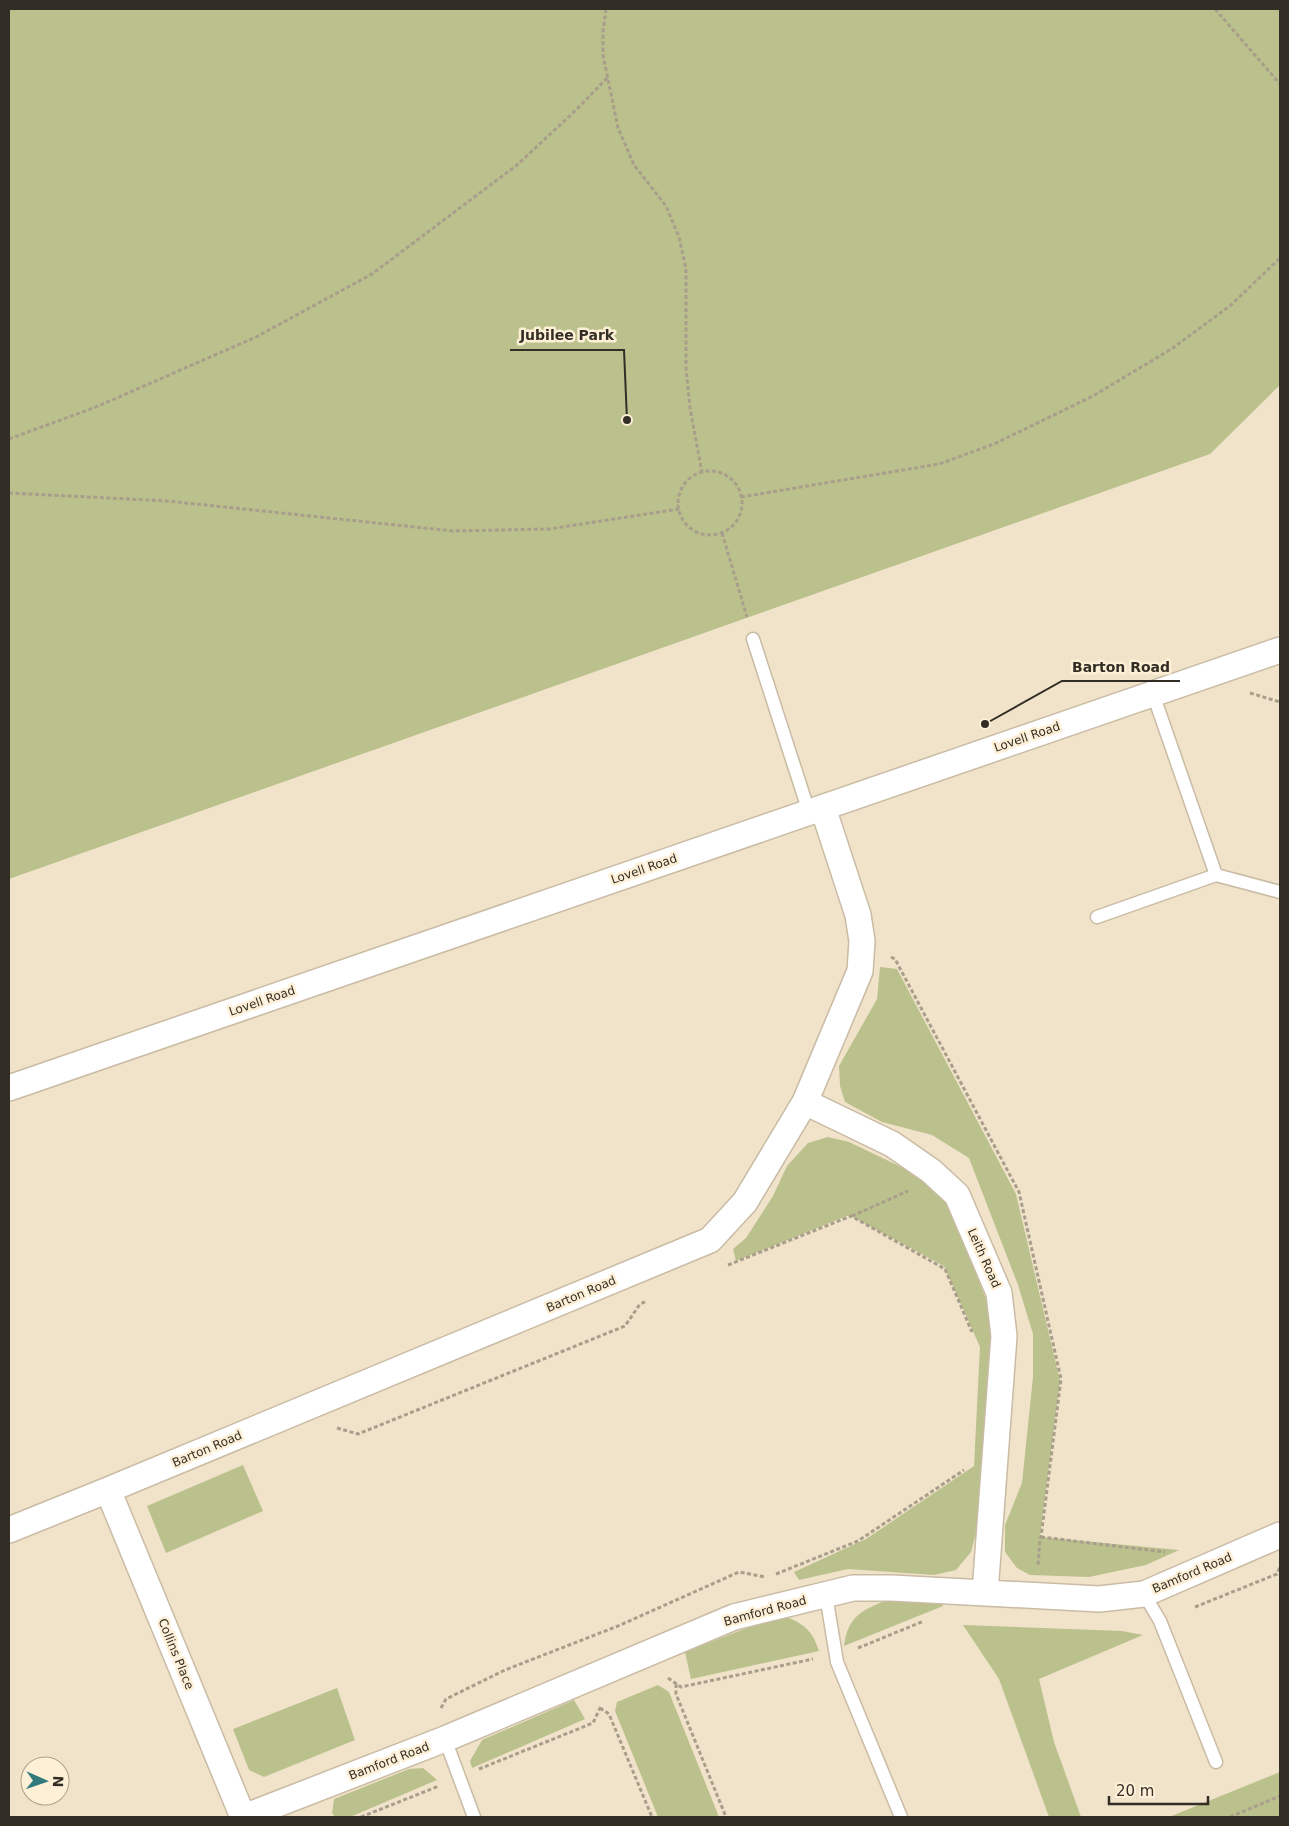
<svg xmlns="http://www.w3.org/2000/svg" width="1289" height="1826" font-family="'DejaVu Sans',sans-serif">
<rect width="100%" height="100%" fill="#f0e3ca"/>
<path fill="#bbc18c" d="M9 9H1280V385L1210 454 9 879Z
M880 967 897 969 1016 1194 1060 1381 1040 1537 1179 1550 1146 1565 1089 1577 1030 1575 1017 1568 1005 1552V1525L1022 1483 1033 1377V1334L1018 1285 969 1158 932 1135 882 1122 845 1102 840 1086 839 1066 877 999Z
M828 1137 849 1142 920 1176 946 1201 991 1311 993 1338 981 1497 976 1533 971 1552 956 1570 934 1575 848 1569 799 1580 794 1572 866 1539 974 1466 980 1347 944 1266 849 1215 736 1261 733 1249 746 1238 773 1196 787 1166 808 1143Z
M243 1465 263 1511 166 1553 147 1506Z
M889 1599 940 1600 943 1606 844 1646C848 1615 863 1610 889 1599Z
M785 1616C805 1625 812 1630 819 1651L691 1679 685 1652 757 1624Z
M963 1625 1122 1631 1143 1635 1039 1679 1054 1742 1081 1817H1049L999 1679Z
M658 1685 669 1692 719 1817H658L615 1711 617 1702Z
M337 1688 355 1740 264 1777 249 1770 233 1729Z
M574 1700 585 1719 472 1768 470 1761 482 1740Z
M423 1768 437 1780 350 1817H335L332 1813 334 1799 409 1769Z
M1280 1772V1817H1169Z"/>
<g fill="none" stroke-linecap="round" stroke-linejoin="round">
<defs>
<path id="service" d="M753 639 809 812
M1153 694 1216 875
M1097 917 1216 875 1280 892
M1144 1594 1160 1621 1216 1762
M826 1595 837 1662 901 1817
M445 1739 474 1817"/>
<path id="minor" d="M9 1088 1280 650
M805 1102 892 1144 931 1171 957 1195 999 1293 1004 1336 985 1593
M108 1490 243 1817
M9 1530 108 1490 710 1240 745 1202 805 1102 860 971 862 941 858 915 823 808
M244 1817 445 1739 734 1617 853 1588H892L1099 1599 1144 1594 1280 1535"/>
</defs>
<use href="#service" stroke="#c9bba4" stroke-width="15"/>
<use href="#minor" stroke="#c9bba4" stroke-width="28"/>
<path stroke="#a89e8b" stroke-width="3" stroke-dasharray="4 2.5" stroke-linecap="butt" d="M606 9 603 32V55L618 128 634 165 666 206 679 237 686 269V368L690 408 702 473
M1215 9 1280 84
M9 439 96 407 256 337 372 274 517 165 576 110 607 78
M678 503a32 32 0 1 1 64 0a32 32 0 1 1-64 0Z
M9 493 167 501 453 531 549 529 679 509
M741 497 939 464 994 444 1093 396 1173 348 1231 305 1280 258
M722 533 747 617
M1250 693 1280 702
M891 957 895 959 1019 1192 1061 1379 1041 1537 1040 1538 1038 1567
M852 1216 908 1191
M728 1265 851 1216 945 1269 972 1332
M337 1428 358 1434 625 1326 640 1304 647 1301
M1041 1537 1165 1552
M776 1574 858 1541 964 1470
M1195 1607 1277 1574 1280 1567
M858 1648 924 1621
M668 1678 681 1687 813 1659
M676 1684V1694L726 1817
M441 1708 446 1699 505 1670 618 1626 739 1572 765 1577
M600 1708 609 1714 652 1817
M479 1769 593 1723 601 1706
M361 1817 439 1786
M1230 1817 1280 1796"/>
<use href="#service" stroke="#fff" stroke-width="12"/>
<use href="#minor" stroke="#fff" stroke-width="25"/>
</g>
<g text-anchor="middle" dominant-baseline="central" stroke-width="5" stroke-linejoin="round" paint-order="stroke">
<g font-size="12" fill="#332e25" stroke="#fef0d7">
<text transform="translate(1027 737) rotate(-19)">Lovell Road</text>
<text transform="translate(644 869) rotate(-19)">Lovell Road</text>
<text transform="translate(262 1001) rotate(-19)">Lovell Road</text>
<text transform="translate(984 1258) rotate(66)">Leith Road</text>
<text transform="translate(581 1294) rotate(-23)">Barton Road</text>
<text transform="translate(207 1449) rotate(-23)">Barton Road</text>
<text transform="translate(1192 1573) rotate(-23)">Bamford Road</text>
<text transform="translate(765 1611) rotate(-15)">Bamford Road</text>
<text transform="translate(176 1654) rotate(68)">Collins Place</text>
<text transform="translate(389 1761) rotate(-21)">Bamford Road</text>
</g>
</g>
<path fill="none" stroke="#332e25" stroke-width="2" d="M627 420L624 350H510M985 724L1062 681H1180"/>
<g fill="#332e25" stroke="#fef0d7" stroke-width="2">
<circle cx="627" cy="420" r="5"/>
<circle cx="985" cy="724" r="5"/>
</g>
<g font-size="14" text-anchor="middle" font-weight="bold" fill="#332e25" stroke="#fef0d7" stroke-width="5" stroke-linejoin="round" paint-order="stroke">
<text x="567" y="340">Jubilee Park</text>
<text x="1121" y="672">Barton Road</text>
</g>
<rect width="1289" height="1826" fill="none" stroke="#332e25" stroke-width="20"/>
<g transform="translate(45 1781) rotate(92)"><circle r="24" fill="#fef0d7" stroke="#ada290"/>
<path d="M0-4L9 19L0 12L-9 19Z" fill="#327b7c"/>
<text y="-8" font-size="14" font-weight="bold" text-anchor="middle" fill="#332e25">N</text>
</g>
<path d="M1109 1796v8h99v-8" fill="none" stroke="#332e25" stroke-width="2.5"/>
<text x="1116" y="1796" font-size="15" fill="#332e25" stroke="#fef0d7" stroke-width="4" paint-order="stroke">20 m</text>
</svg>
